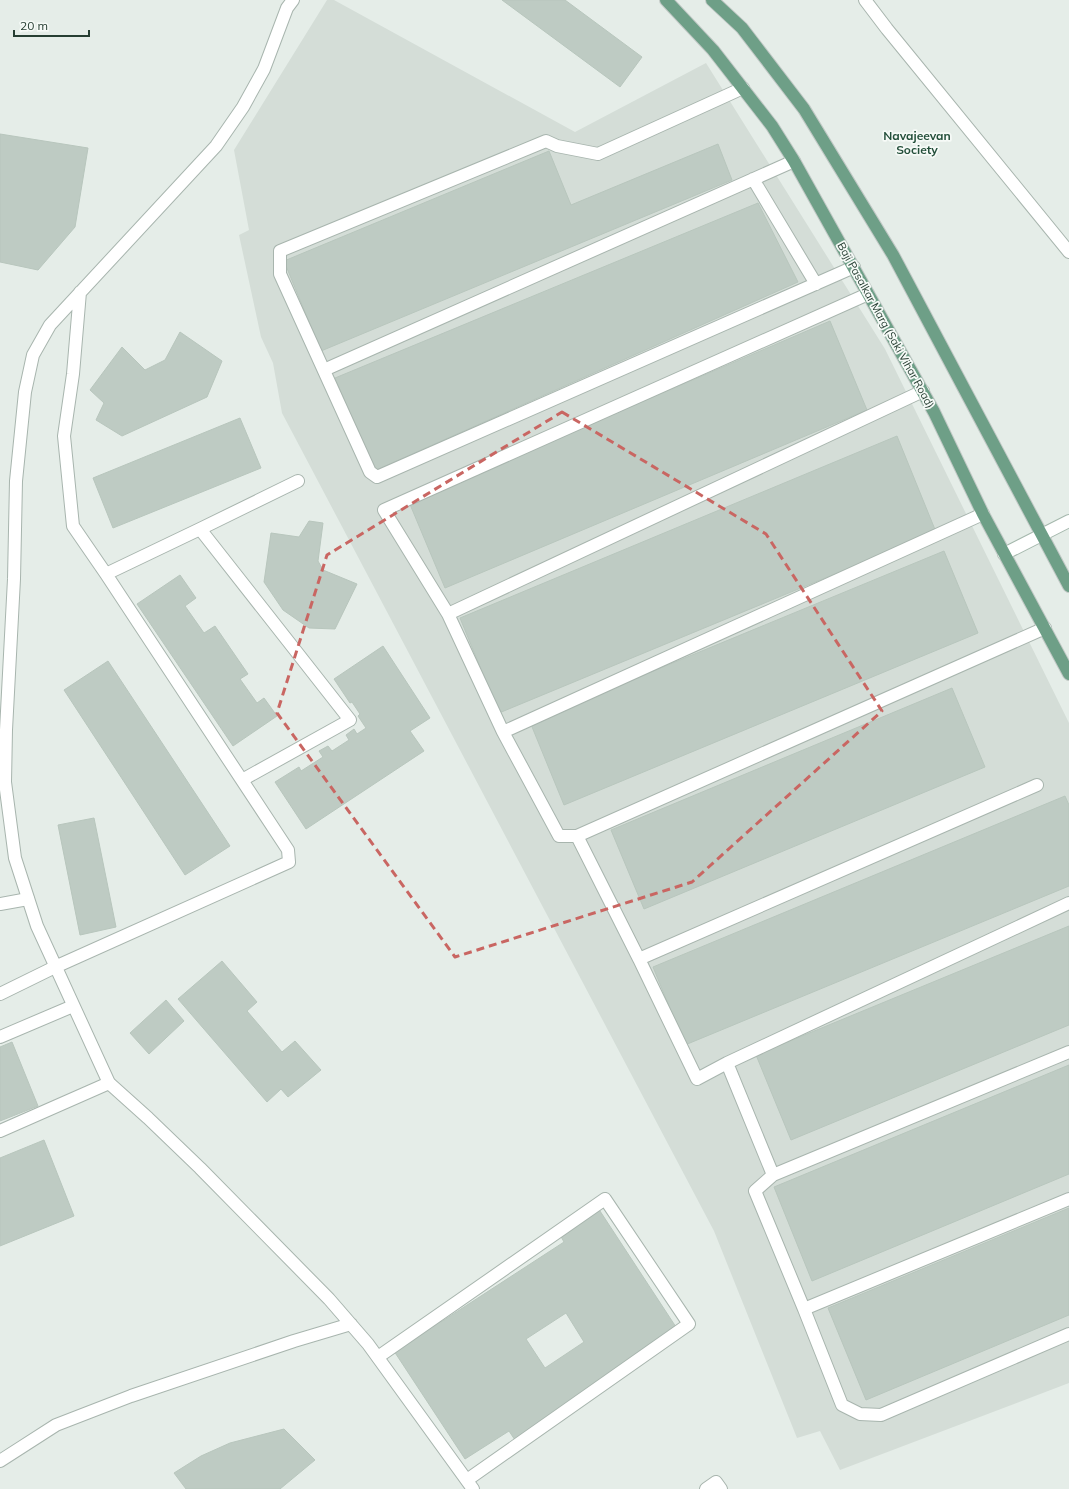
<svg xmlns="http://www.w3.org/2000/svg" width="1069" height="1489" font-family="Mulish,sans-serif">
<rect width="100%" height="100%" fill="#e5ede8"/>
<path fill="#d4ddd7" d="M327 0H334L575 132 706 63 885 349 1069 723V1383L840 1470 820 1431 797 1438 714 1231 282 413 273 363 261 337 239 235 249 230 234 150Z"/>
<path fill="#becbc3" stroke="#b8c6bd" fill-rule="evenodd" d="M502 0H565L642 57 620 87Z
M0 134 88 148 75 227 38 270 0 262Z
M718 144 732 180 321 351 284 261 549 151 571 205Z
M758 203 798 282 374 471 335 378Z
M830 321 867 410 445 588 409 502Z
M180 332 222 361 207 397 122 436 96 420 104 403 90 390 122 347 145 370 165 360Z
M240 418 261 468 113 528 93 478Z
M897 436 936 532 499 713 460 618Z
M309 521 323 523 318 561 323 570 357 584 335 629 309 628 283 610 264 582 271 533 299 537Z
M944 551 978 633 564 805 530 722Z
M180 575 196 598 185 606 204 633 215 626 248 674 240 679 257 703 264 698 277 716 233 746 137 604Z
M383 646 430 718 410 731 424 751 306 829 275 782 299 767 301 771 323 757 319 751 328 746 332 751 349 740 346 735 354 729 357 734 366 728 358 716 360 714 352 702 350 703 334 679Z
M108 661 230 846 185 875 64 690Z
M952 688 985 767 644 909 611 830Z
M1065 796 1069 805V886L685 1045 653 967Z
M94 818 116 927 80 935 58 825Z
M1069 926V1025L791 1140 756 1055Z
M222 961 257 1002 247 1011 282 1052 295 1041 321 1070 288 1097 281 1089 267 1102 178 999Z
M166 1000 184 1021 149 1054 130 1033Z
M12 1042 38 1106 0 1121V1047Z
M1069 1065V1174L812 1281 774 1187Z
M44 1140 74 1216 0 1246V1158Z
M598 1208 676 1327 645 1347 647 1350 515 1440 509 1431 465 1459 392 1348 439 1318 441 1322 564 1242 559 1233ZM566 1313 584 1342 545 1368 526 1339Z
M1069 1208V1315L866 1400 828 1308Z
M284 1429 315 1460 280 1489H186L174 1473 201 1456 230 1443Z"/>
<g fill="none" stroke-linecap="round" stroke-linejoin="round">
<defs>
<path id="lane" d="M865 0 887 29 1069 252
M743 88 598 154 557 146 546 141 280 251V274L370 472 377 477 854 267
M753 179 816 284
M868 294 384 510 448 614 923 391
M324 370 794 161
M448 614 503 732 983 514
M503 732 559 836H577L1045 628
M577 836 639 959 1037 785
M0 904 28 899
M639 959 697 1079 727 1063 1069 903
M0 994 55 967
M0 1037 73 1006
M727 1063 773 1175 1069 1052
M0 1131 109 1083
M773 1175 755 1191 804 1309
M1069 1199 804 1309 842 1405 860 1414 881 1415 1069 1334
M378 1357 605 1199 689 1324 467 1480
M706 1489 716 1482 721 1489"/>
<path id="street" d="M293 0 287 8 264 69 243 107 216 146 50 325 33 355 25 392 16 481 14 579 6 730 5 782 15 858 37 926 109 1083 148 1118 200 1168 329 1299 368 1344 473 1489
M200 529 350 720 242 780
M106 574 200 529 298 481
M55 967 289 862 288 850 106 574 73 526 64 436 73 374 80 292
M0 1461 56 1425 131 1396 294 1341 351 1324"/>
<path id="secondary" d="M1004 554 1069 521"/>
<path id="primary" d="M666 0 713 50 772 126 794 161 934 412 983 514 1069 674
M712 0 742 28 804 109 893 255 1069 586"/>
</defs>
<use href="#lane" stroke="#a8b5ae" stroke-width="14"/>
<use href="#street" stroke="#a8b5ae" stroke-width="14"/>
<use href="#secondary" stroke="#a5b8ad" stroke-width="14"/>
<use href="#primary" stroke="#c2c9c6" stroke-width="14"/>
<use href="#lane" stroke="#fff" stroke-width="12"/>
<use href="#street" stroke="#fff" stroke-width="12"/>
<use href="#secondary" stroke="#fff" stroke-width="12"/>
<use href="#primary" stroke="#6e9f87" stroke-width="12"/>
</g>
<path fill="none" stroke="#c96662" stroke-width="3" stroke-dasharray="8 5" stroke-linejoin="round" d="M562 412 766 534 882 711 692 882 455 957 277 713 327 555Z"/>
<g text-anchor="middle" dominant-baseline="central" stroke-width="3.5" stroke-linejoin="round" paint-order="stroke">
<g font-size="11" fill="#263e32" stroke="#f6faf7">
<text transform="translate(886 325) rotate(61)">Baji Pasalkar Marg (Saki Vihar Road)</text>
</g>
<g font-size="12" font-weight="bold" fill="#234f3a" stroke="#f6faf7">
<text x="917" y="135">Navajeevan<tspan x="917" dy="14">Society</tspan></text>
</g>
</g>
<path d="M14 30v6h75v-6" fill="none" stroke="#263e32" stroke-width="2"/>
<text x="20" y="30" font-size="12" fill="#263e32" stroke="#f6faf7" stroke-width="3" paint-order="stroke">20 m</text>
</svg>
